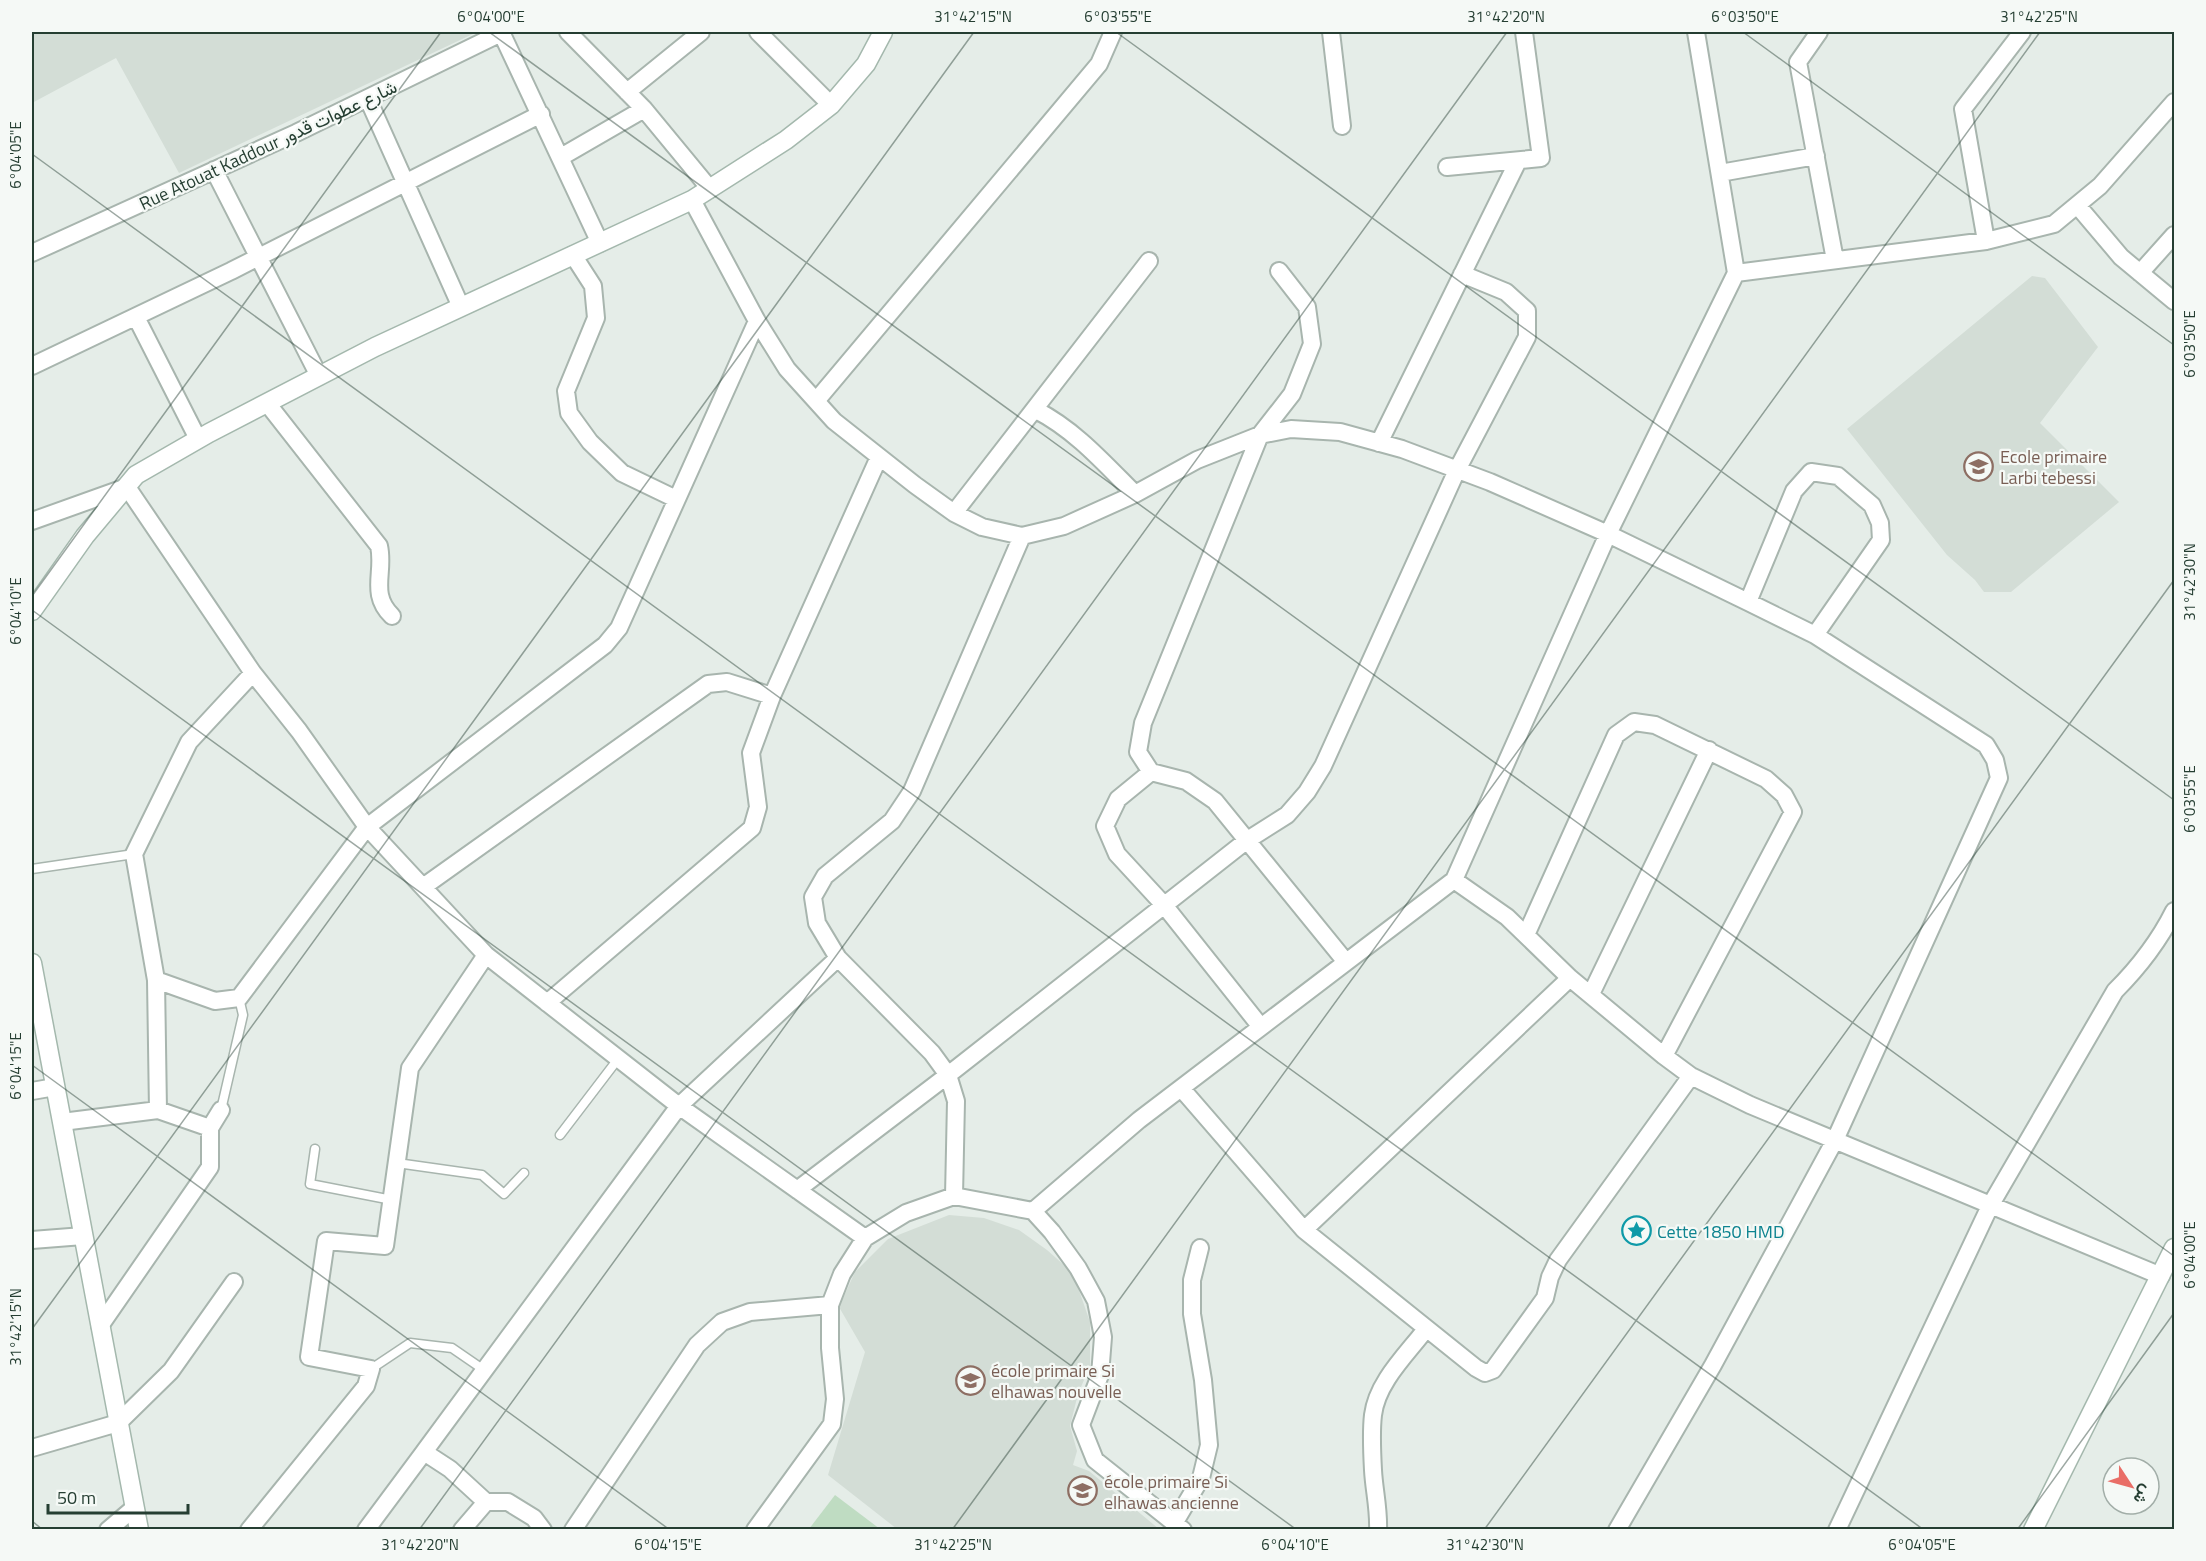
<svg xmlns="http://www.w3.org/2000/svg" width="2206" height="1561" font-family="'Titillium Web',Vazirmatn,sans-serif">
<rect width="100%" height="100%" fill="#e5ede8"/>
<path fill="#d3ddd6" d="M32 32H477L179 173 116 58 32 103Z
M2032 276 2045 278 2098 347 2040 423 2119 502 2011 592H1984L1975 580 1947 555 1847 429Z
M949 1215 984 1218 1019 1230 1047 1250 1073 1273 1090 1322V1366L1078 1394 1070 1426 1077 1451 1073 1465 1089 1471 1159 1529H897L828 1475 865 1352 839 1307 855 1272 888 1239Z"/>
<path fill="#bfdcc2" d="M835 1495 880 1529H809Z"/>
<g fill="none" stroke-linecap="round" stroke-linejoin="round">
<defs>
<path id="lane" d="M32 869 134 854
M221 1110 243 1015 239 998
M560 1135 618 1059
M315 1149 310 1184 392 1200
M397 1163 482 1175 504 1194 524 1173
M371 1369 410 1343 452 1348 484 1370"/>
<path id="street" d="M501 32 600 243
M568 32 644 109 710 189
M758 32 831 105
M1331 32 1342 126
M1819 32 1798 62 1835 260
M627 92 701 32
M368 99 461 307
M561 157 644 109
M1447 167 1541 158 1524 32
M214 170 319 376
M1720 173 1816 156
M692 200 757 321 787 369 834 421 915 485 954 513 982 527 1022 536 1064 526 1135 494 1197 460 1260 435 1291 429 1340 432 1402 449 1490 482 1608 534 1748 602 1815 635 1986 745 1995 760 1999 778 1835 1140 1713 1365 1617 1530
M2077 205 2121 257 2174 301
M1986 241 1963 109 2022 32
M32 253 296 133 503 32
M573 255 593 286 596 318 566 391 569 413 590 442 622 473 676 499
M1279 271 1307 307 1312 344 1292 394 1260 435 1143 723 1138 752 1151 772 1186 781 1215 801 1346 962
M1736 273 1986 241 2054 224 2100 186 2174 102
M2140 273 2174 235
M136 317 198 439
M32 366 231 271 541 114
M816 401 1099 64 1113 32
M267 403 379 546C385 572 369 594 392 616
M1036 410C1075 430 1104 463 1135 494
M1379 443 1518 161
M954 513 1149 261
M32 521 127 487 253 673 299 731 367 827 486 955 679 1106 865 1238
M1748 602 1794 491 1811 472 1838 476 1872 505 1880 523 1881 540 1815 635
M253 673 189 742 134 854 156 980 215 1001 239 998 367 827 605 645 619 628 757 321
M1151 772 1118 799 1105 826 1117 854 1164 905 1261 1027
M1454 880 1507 917 1570 978 1664 1056 1691 1076 1750 1105 2161 1276
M423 887 708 684 727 682 772 696
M1526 935 1616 735 1634 722 1655 725 1766 779 1784 795 1793 812 1664 1056
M156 980 158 1110
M1591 994 1709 750
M547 1003 752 828 758 807 751 753 772 696 879 457
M1181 1088 1304 1230 1570 978
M32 1091 55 1087
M62 1122 158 1110 210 1128
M797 1190 948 1075 1246 841 1287 815 1307 792 1323 766 1457 470 1527 337V311L1506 292 1462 274
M954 1196 956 1101 948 1075 932 1053 838 958 817 923 813 897 825 876 892 821 912 791 1022 536
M1033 1211 1139 1120 1454 880 1608 534 1736 273 1696 32
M1304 1230 1476 1368 1485 1373 1493 1370 1545 1298 1550 1277 1558 1260 1691 1076
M32 1240 83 1236
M100 1326 210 1167V1128L221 1110
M32 1448 118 1423 171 1371 234 1282
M1175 1522 1201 1478 1209 1445 1203 1380 1192 1314V1280L1200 1248
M108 1530 134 1508
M249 1530 366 1386 371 1369 309 1357 326 1241 385 1246 410 1068 486 955
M366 1530 424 1452
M462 1530 486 1502
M543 1530 534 1518 508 1502H486L450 1469 424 1452 679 1106 838 958
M573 1530 697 1345 722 1322 750 1312 830 1305
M755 1530 832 1424 835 1399 830 1348V1305L842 1274 865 1238 906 1213 954 1196 1033 1211 1052 1232 1078 1268 1096 1301 1103 1337 1100 1375 1081 1425 1095 1460 1183 1530
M1378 1530C1379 1509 1374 1490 1373 1470 1372 1452 1371 1432 1373 1415 1377 1382 1407 1354 1426 1329
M1837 1530 1990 1206 2115 991C2139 967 2159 941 2174 911"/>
<path id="secondary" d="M32 611 85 536 136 475 209 433 375 347 692 200 786 140 831 105 866 64 883 32
M32 963 139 1530
M2033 1530 2174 1248"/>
</defs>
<use href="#lane" stroke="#a8b5ae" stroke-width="11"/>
<use href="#street" stroke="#a8b5ae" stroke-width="20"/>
<use href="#secondary" stroke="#a4b8ad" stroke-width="21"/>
<use href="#lane" stroke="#fff" stroke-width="8"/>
<use href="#street" stroke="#fff" stroke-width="16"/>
<use href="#secondary" stroke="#fff" stroke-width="18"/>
</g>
<path fill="none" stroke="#253e32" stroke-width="1.5" stroke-opacity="0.45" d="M489 32 2174 1256M1116 32 2174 800M1743 32 2174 345M32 154 1924 1530M32 596 441 32M32 610 1297 1530M32 1065 670 1530M32 1329 974 32M32 1521 43 1530M419 1530 1507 32M952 1530 2040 32M1484 1530 2174 580M2017 1530 2174 1313"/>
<defs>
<symbol id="school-ring" viewBox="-11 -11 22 22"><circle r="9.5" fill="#f5f9f6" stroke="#8d6e63" stroke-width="1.5"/><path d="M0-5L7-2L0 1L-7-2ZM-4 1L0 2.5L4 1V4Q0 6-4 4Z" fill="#8d6e63"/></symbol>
<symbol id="sight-ring" viewBox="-11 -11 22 22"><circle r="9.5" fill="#f5f9f6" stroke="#0f9aa8" stroke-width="1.5"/><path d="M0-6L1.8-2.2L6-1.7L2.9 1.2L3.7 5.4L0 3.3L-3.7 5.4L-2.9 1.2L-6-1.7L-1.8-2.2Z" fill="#0f9aa8"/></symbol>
</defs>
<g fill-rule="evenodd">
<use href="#school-ring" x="1962" y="450" width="33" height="33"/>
<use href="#sight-ring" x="1620" y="1214" width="33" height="33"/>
<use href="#school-ring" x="954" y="1364" width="33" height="33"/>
<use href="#school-ring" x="1066" y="1474" width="33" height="33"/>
</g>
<g text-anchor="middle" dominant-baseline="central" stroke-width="4.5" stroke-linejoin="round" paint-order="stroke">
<g font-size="18" fill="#253e32" stroke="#f5f9f6">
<text transform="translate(268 145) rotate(-25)">Rue Atouat Kaddour شارع عطوات قدور</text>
</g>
<g font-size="18" fill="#785e54" stroke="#f5f9f6" text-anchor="start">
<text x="2000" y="456">Ecole primaire<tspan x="2000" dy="21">Larbi tebessi</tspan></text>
<text x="991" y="1370">école primaire Si<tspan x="991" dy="21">elhawas nouvelle</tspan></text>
<text x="1104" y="1481">école primaire Si<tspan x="1104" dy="21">elhawas ancienne</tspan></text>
</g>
<g font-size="18" fill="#0d838f" stroke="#f5f9f6" text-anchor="start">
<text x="1657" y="1231">Cette 1850 HMD</text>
</g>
</g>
<rect width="2206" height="1561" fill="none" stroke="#f5f9f6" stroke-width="66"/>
<g transform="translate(2131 1486) rotate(126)"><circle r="28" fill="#f5f9f6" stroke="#a2aea8" stroke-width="1.5"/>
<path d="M0-4.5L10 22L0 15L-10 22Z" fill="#e96e67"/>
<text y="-9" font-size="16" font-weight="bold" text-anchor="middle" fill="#253e32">ش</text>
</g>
<path d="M48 1504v9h140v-9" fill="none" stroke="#253e32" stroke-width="3"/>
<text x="57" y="1504" font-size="18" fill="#253e32" stroke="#f5f9f6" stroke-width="4.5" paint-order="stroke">50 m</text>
<rect x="33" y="33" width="2140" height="1495" fill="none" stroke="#253e32" stroke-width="2"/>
<g font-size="15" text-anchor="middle" fill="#253e32">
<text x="491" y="22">6°04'00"E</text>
<text x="973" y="22">31°42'15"N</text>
<text x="1118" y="22">6°03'55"E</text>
<text x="1506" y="22">31°42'20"N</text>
<text x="1745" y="22">6°03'50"E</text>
<text x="2039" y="22">31°42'25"N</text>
<text transform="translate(16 155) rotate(-90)" y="5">6°04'05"E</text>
<text transform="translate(2190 344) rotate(-90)" y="5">6°03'50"E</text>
<text transform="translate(2190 582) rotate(-90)" y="5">31°42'30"N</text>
<text transform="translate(16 611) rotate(-90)" y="5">6°04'10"E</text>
<text transform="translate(2190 799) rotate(-90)" y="5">6°03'55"E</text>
<text transform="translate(16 1066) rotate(-90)" y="5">6°04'15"E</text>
<text transform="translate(2190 1255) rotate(-90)" y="5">6°04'00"E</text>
<text transform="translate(16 1327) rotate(-90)" y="5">31°42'15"N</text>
<text x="420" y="1550">31°42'20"N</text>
<text x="668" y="1550">6°04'15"E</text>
<text x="953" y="1550">31°42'25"N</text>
<text x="1295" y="1550">6°04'10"E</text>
<text x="1485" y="1550">31°42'30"N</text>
<text x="1922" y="1550">6°04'05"E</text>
</g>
</svg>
